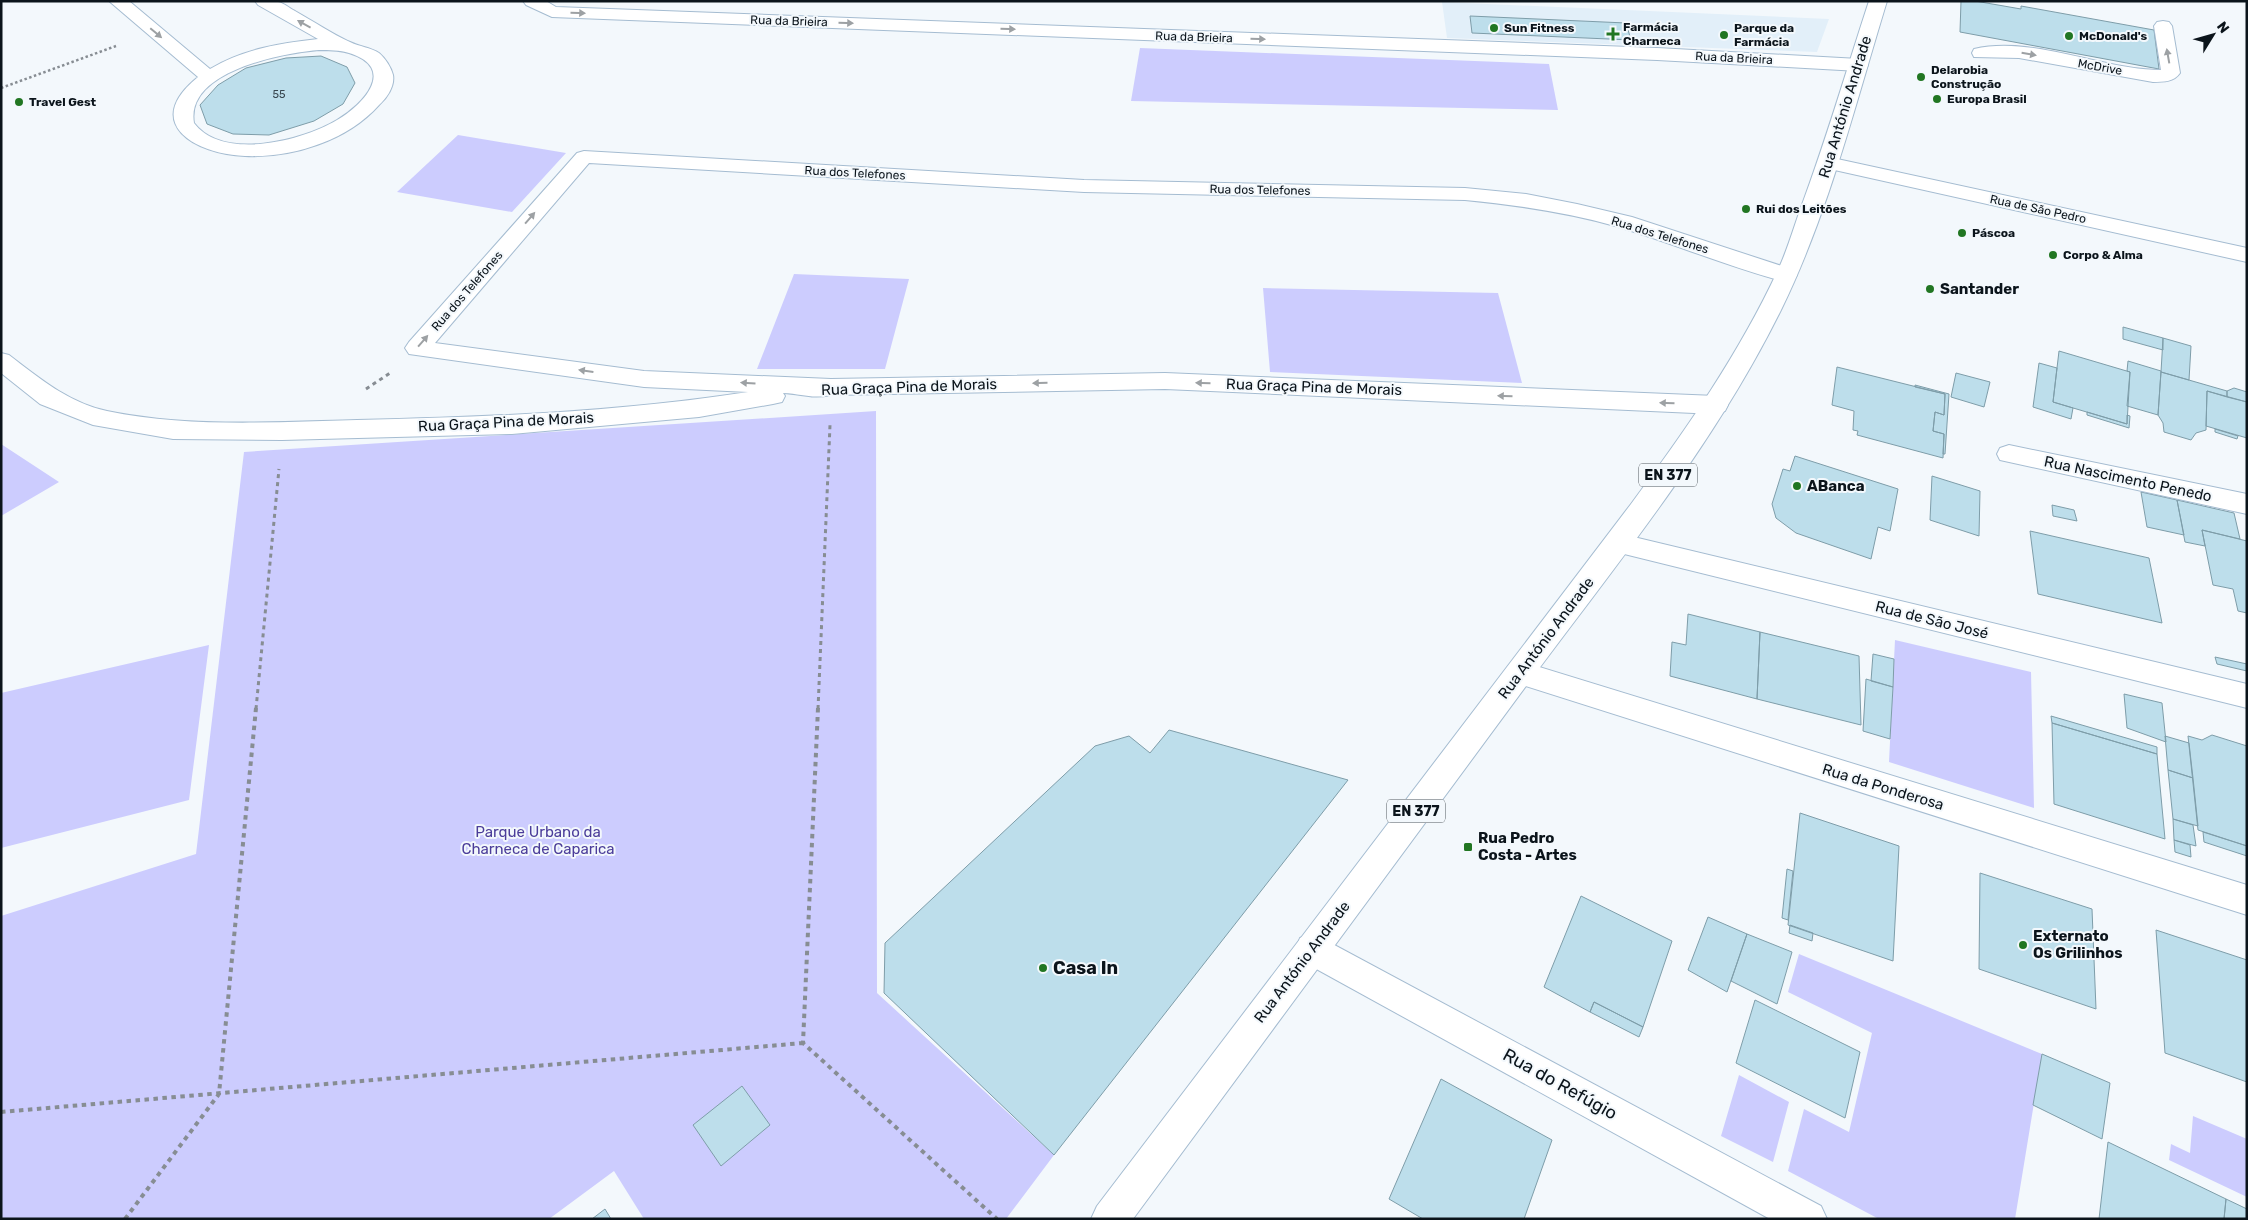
<svg xmlns="http://www.w3.org/2000/svg" width="2248" height="1220" font-family="Rubik,sans-serif">
<rect width="100%" height="100%" fill="#f3f8fc"/>
<path fill="#e2eff9" d="M1442 2 1829 19 1817 52 1447 38Z"/>
<path fill="#ccccfe" d="M1140 48 1549 64 1558 110 1131 101Z
M458 135 566 153 512 212 397 192Z
M794 274 909 279 885 369H757Z
M1263 288 1498 293 1522 383 1270 372Z
M876 411 877 993 1054 1155 1006 1219H644L614 1171 549 1219H1V916L196 854 244 452Z
M1 444 59 482 1 516Z
M1895 640 2031 672 2034 808 1889 762Z
M209 645 189 800 1 848V693Z
M1799 954 2042 1054 2015 1219H1879L1788 1171 1804 1109 1849 1132 1872 1033 1788 992Z
M1739 1075 1789 1102 1773 1162 1721 1136Z
M2193 1116 2247 1139V1197L2169 1160 2171 1144 2190 1153Z"/>
<path fill="#bddeeb" stroke="#7e9da9" d="M1961 1H1975L2021 9V6L2154 30 2159 69 1960 32Z
M1470 16 1626 23 1631 40 1472 33Z
M321 56 347 67 355 83 343 104 314 121 269 135 233 134 207 124 200 105 218 85 246 68 286 58Z
M2123 327 2163 338V350L2123 339Z
M2163 338 2191 346 2189 380 2161 372Z
M2059 351 2130 372 2127 424 2053 402Z
M2128 361 2161 371 2158 415 2127 406 2130 372 2127 371Z
M2039 363 2057 368 2053 402 2073 408 2071 419 2033 407Z
M1837 367 1945 394 1944 415 1935 412 1933 431 1944 434 1943 458 1857 435 1858 431 1853 430 1854 411 1832 405Z
M2161 372 2227 391V397L2207 391 2206 430 2196 433 2191 440 2164 432 2163 423 2158 415Z
M1956 373 1990 382 1984 407 1951 397Z
M1915 385 1949 394 1945 454H1943L1944 434 1933 431 1935 412 1944 415 1945 394 1915 387Z
M2234 388 2247 392V402L2227 397V391Z
M2207 391 2247 402V438L2206 426Z
M2087 412 2127 424V415L2130 416 2129 428 2087 415Z
M2215 429 2238 436 2237 439 2215 432Z
M1795 456 1898 489 1890 531 1878 527 1871 559 1796 533 1776 518 1772 504 1783 469 1790 471Z
M1932 476 1980 491 1979 536 1930 520Z
M2141 492 2177 500 2184 535 2147 527Z
M2177 500 2234 513 2240 539 2202 530 2205 546 2185 542Z
M2052 505 2074 510 2077 521 2053 516Z
M2202 530 2247 541V613L2238 611 2233 589 2213 585Z
M2030 531 2149 558 2162 623 2038 594Z
M1688 614 1760 632 1757 699 1670 676 1672 642 1686 645Z
M1760 632 1859 656 1861 725 1757 699Z
M1873 654 1894 659 1893 687 1871 681Z
M2215 657 2247 664V671L2217 664Z
M1866 679 1893 687 1890 739 1863 731Z
M2124 694 2162 703 2166 742 2127 728Z
M2051 716 2157 747V754L2052 723Z
M2052 723 2157 754 2165 839 2054 804Z
M1169 730 1348 780 1054 1155 884 993 885 943 1095 746 1129 736 1150 753Z
M2212 735 2247 746V846L2198 830 2188 736 2202 740Z
M2165 736 2189 743 2193 778 2168 770Z
M2168 770 2193 778 2198 826 2173 819Z
M1800 813 1899 846 1893 961 1788 925Z
M2173 819 2193 825 2196 846 2174 840Z
M2203 832 2247 846V856L2204 842Z
M2174 840 2190 845 2191 857 2175 852Z
M1787 869 1793 871 1788 920 1782 918Z
M1980 873 2092 909 2096 1009 1979 969Z
M1581 896 1672 941 1643 1027 1594 1002 1590 1012 1544 987Z
M1708 917 1747 934 1727 992 1688 970Z
M1790 925 1813 933 1812 941 1789 933Z
M2156 930 2247 960V1082L2165 1053Z
M1747 934 1792 952 1777 1004 1731 981Z
M1755 1000 1860 1052 1845 1118 1736 1063Z
M1594 1002 1643 1027 1639 1037 1590 1012Z
M2042 1054 2110 1083 2102 1139 2033 1105Z
M1441 1079 1552 1140 1524 1219H1423L1389 1199Z
M742 1086 770 1125 721 1166 693 1125Z
M2108 1142 2226 1199 2224 1219H2099Z
M2226 1199 2247 1209V1219H2224Z
M605 1209 611 1219H592Z"/>
<g fill="none" stroke-linecap="round" stroke-linejoin="round">
<defs>
<path id="service" d="M2163 21 2169 22 2172 26 2180 73C2174 82 2163 82 2153 82L2019 58 1974 57 1972 53 1974 49C2032 35 2102 70 2161 70L2154 26 2157 22Z"/>
<path id="minor" d="M109 1H129L210 69C243 49 281 43 318 39L258 5 255 1C262 1 272 0 278 2 284 3 289 8 295 11 313 21 332 34 350 42 360 47 370 47 379 53 385 58 391 67 393 75 395 86 387 98 379 105 347 141 292 158 245 156 195 154 141 123 198 77ZM319 50C329 50 340 50 349 53 398 68 363 105 337 120 302 141 223 161 194 123 185 71 283 53 319 50Z
M523 1H546L556 7 1657 48 1859 59 1866 61 1868 65 1866 69 1859 71 1657 60 552 17 526 5Z
M584 151 1084 180 1465 188 1526 194 1577 204 1632 217 1794 270 1797 275 1794 280 1786 282C1728 267 1673 243 1615 226 1566 212 1516 205 1465 200L1084 192 589 163 435 343 644 371 831 379 1165 373 1716 396 1725 399 1728 405 1725 411 1716 414 1165 389 831 395C811 399 803 394 783 393L785 396 782 402 773 404 699 417 512 434 282 440 173 439 93 425 40 404 1 373V353L9 355C39 378 69 403 107 411 189 428 275 422 357 420 488 417 619 412 748 392L644 387 409 354 405 348 409 342 577 153Z
M1828 157 2247 248V262L1821 167 1818 163 1821 159Z
M2009 445 2247 494V514L2000 460 1997 454 2000 448Z
M1617 533 2247 684V708L1608 550 1604 543 1608 536Z
M1520 661 2247 885V915L1510 681 1506 673 1510 665Z
M1312 933 1821 1206 1827 1219H1770L1300 960 1296 949 1300 938Z"/>
<path id="primary" d="M1869 1H1887C1855 105 1829 212 1781 310 1715 444 1618 562 1529 682 1397 861 1265 1040 1133 1219H1091L1097 1206 1631 504C1686 430 1739 354 1778 270 1787 251 1793 230 1800 210 1826 141 1846 71 1869 1Z"/>
</defs>
<use href="#service" stroke="#a5bcd1" stroke-width="2"/>
<use href="#minor" stroke="#a5bcd1" stroke-width="2"/>
<use href="#primary" stroke="#a5bcd1" stroke-width="2"/>
<path stroke="#878d93" stroke-width="2.5" stroke-dasharray="2.5 2.5" stroke-linecap="butt" d="M1 88 116 46"/>
<path stroke="#878d93" stroke-width="3" stroke-dasharray="4 4" stroke-linecap="butt" d="M366 389 390 373
M256 709 279 469
M818 709 830 425"/>
<path stroke="#878d93" stroke-width="4" stroke-dasharray="4.5 4.5" stroke-linecap="butt" d="M818 708 803 1043 997 1219
M1 1112 803 1043
M125 1219 219 1094 256 708"/>
<use href="#service" fill="#fff" fill-rule="evenodd"/>
<use href="#minor" fill="#fff" fill-rule="evenodd"/>
<use href="#primary" fill="#fff" fill-rule="evenodd"/>
</g>
<defs><path id="oneway-solid" d="M-6-.8H1V-3.2L6.5 0L1 3.2V.8H-6Z" transform="scale(1.25)"/></defs>
<g fill="#9da1a4">
<use href="#oneway-solid" transform="translate(578 13) rotate(2)"/>
<use href="#oneway-solid" transform="translate(846 23) rotate(2)"/>
<use href="#oneway-solid" transform="translate(304 24) rotate(-151)"/>
<use href="#oneway-solid" transform="translate(1008 29) rotate(2)"/>
<use href="#oneway-solid" transform="translate(156 33) rotate(40)"/>
<use href="#oneway-solid" transform="translate(1258 39) rotate(2)"/>
<use href="#oneway-solid" transform="translate(2029 54) rotate(10)"/>
<use href="#oneway-solid" transform="translate(2168 56) rotate(-100)"/>
<use href="#oneway-solid" transform="translate(530 218) rotate(-49)"/>
<use href="#oneway-solid" transform="translate(423 341) rotate(-49)"/>
<use href="#oneway-solid" transform="translate(586 371) rotate(-172)"/>
<use href="#oneway-solid" transform="translate(748 383) rotate(-177)"/>
<use href="#oneway-solid" transform="translate(1040 383) rotate(179)"/>
<use href="#oneway-solid" transform="translate(1203 383) rotate(-178)"/>
<use href="#oneway-solid" transform="translate(1505 396) rotate(-178)"/>
<use href="#oneway-solid" transform="translate(1667 403) rotate(-178)"/>
</g>
<g fill="#217622" stroke="#f3f8fc" stroke-width="2">
<circle cx="1494" cy="28" r="5"/>
<path d="M1610.5 26.5h5v5h5v5h-5v5h-5v-5h-5v-5h5z"/>
<circle cx="1724" cy="35" r="5"/>
<circle cx="2069" cy="36" r="5"/>
<circle cx="1921" cy="77" r="5"/>
<circle cx="1937" cy="99" r="5"/>
<circle cx="19" cy="102" r="5"/>
<circle cx="1746" cy="209" r="5"/>
<circle cx="1962" cy="233" r="5"/>
<circle cx="2053" cy="255" r="5"/>
<circle cx="1930" cy="289" r="5"/>
<circle cx="1797" cy="486" r="5"/>
<rect x="1463" y="842" width="10" height="10" rx="2.5"/>
<circle cx="2023" cy="945" r="5"/>
<circle cx="1043" cy="968" r="5"/>
</g>
<g text-anchor="middle" dominant-baseline="central" stroke-width="4" stroke-linejoin="round" paint-order="stroke">
<g font-size="11" fill="#38464f">
<text x="279" y="94">55</text>
</g>
<g font-size="12" fill="#0b141b" stroke="#f3f8fc">
<text transform="translate(789 21) rotate(2)">Rua da Brieira</text>
<text transform="translate(1194 37) rotate(2)">Rua da Brieira</text>
<text transform="translate(1734 58) rotate(3)">Rua da Brieira</text>
<text transform="translate(2100 67) rotate(10)">McDrive</text>
<text transform="translate(855 173) rotate(3)">Rua dos Telefones</text>
<text transform="translate(1260 190) rotate(1)">Rua dos Telefones</text>
<text transform="translate(2038 209) rotate(12)">Rua de São Pedro</text>
<text transform="translate(1660 235) rotate(17)">Rua dos Telefones</text>
<text transform="translate(467 291) rotate(-49)">Rua dos Telefones</text>
</g>
<g font-size="12" font-weight="bold" fill="#0b141b" stroke="#f3f8fc" text-anchor="start">
<text x="1623" y="27">Farmácia<tspan x="1623" dy="14">Charneca</tspan></text>
<text x="1504" y="28">Sun Fitness</text>
<text x="1734" y="28">Parque da<tspan x="1734" dy="14">Farmácia</tspan></text>
<text x="2079" y="36">McDonald's</text>
<text x="1931" y="70">Delarobia<tspan x="1931" dy="14">Construção</tspan></text>
<text x="1947" y="99">Europa Brasil</text>
<text x="29" y="102">Travel Gest</text>
<text x="1756" y="209">Rui dos Leitões</text>
<text x="1972" y="233">Páscoa</text>
<text x="2063" y="255">Corpo &amp; Alma</text>
</g>
<g fill="#f3f8fc" stroke="#51585e" stroke-width="1">
<rect x="1639" y="463.5" width="58" height="23" rx="4"/>
<rect x="1387" y="799.5" width="58" height="23" rx="4"/>
</g>
<g font-size="14" font-weight="bold" fill="#0b141b">
<text x="1668" y="475">EN 377</text>
<text x="1416" y="811">EN 377</text>
</g>
<g font-size="15" fill="#0b141b" stroke="#f3f8fc">
<text transform="translate(1845 107) rotate(-73)">Rua António Andrade</text>
<text transform="translate(909 387) rotate(-2)">Rua Graça Pina de Morais</text>
<text transform="translate(1314 387) rotate(2)">Rua Graça Pina de Morais</text>
<text transform="translate(506 422) rotate(-3)">Rua Graça Pina de Morais</text>
<text transform="translate(2128 479) rotate(12)">Rua Nascimento Penedo</text>
<text transform="translate(1932 620) rotate(14)">Rua de São José</text>
<text transform="translate(1546 638) rotate(-53)">Rua António Andrade</text>
<text transform="translate(1883 787) rotate(17)">Rua da Ponderosa</text>
<text transform="translate(1302 962) rotate(-53)">Rua António Andrade</text>
</g>
<g font-size="15" font-weight="bold" fill="#0b141b" stroke="#f3f8fc" text-anchor="start">
<text x="1940" y="289">Santander</text>
<text x="1807" y="486">ABanca</text>
<text x="1478" y="838">Rua Pedro<tspan x="1478" dy="17">Costa - Artes</tspan></text>
<text x="2033" y="936">Externato<tspan x="2033" dy="17">Os Grilinhos</tspan></text>
</g>
<g font-size="15" fill="#4b3d9a" stroke="#f3f8fc">
<text x="538" y="832">Parque Urbano da<tspan x="538" dy="17">Charneca de Caparica</tspan></text>
</g>
<g font-size="18" font-weight="bold" fill="#0b141b" stroke="#f3f8fc" text-anchor="start">
<text x="1053" y="968">Casa In</text>
</g>
<g font-size="18" fill="#0b141b" stroke="#f3f8fc">
<text transform="translate(1560 1084) rotate(29)">Rua do Refúgio</text>
</g>
</g>
<rect width="2248" height="1220" fill="none" stroke="#0b141b" stroke-width="5"/>
<g transform="translate(2213 35) rotate(53)" stroke="#f3f8fc" stroke-width="4" paint-order="stroke">
<path d="M0-4L9 19L0 12L-9 19Z" fill="#0b141b"/>
<text y="-8" font-size="14" font-weight="bold" text-anchor="middle" fill="#0b141b">N</text>
</g>
</svg>
